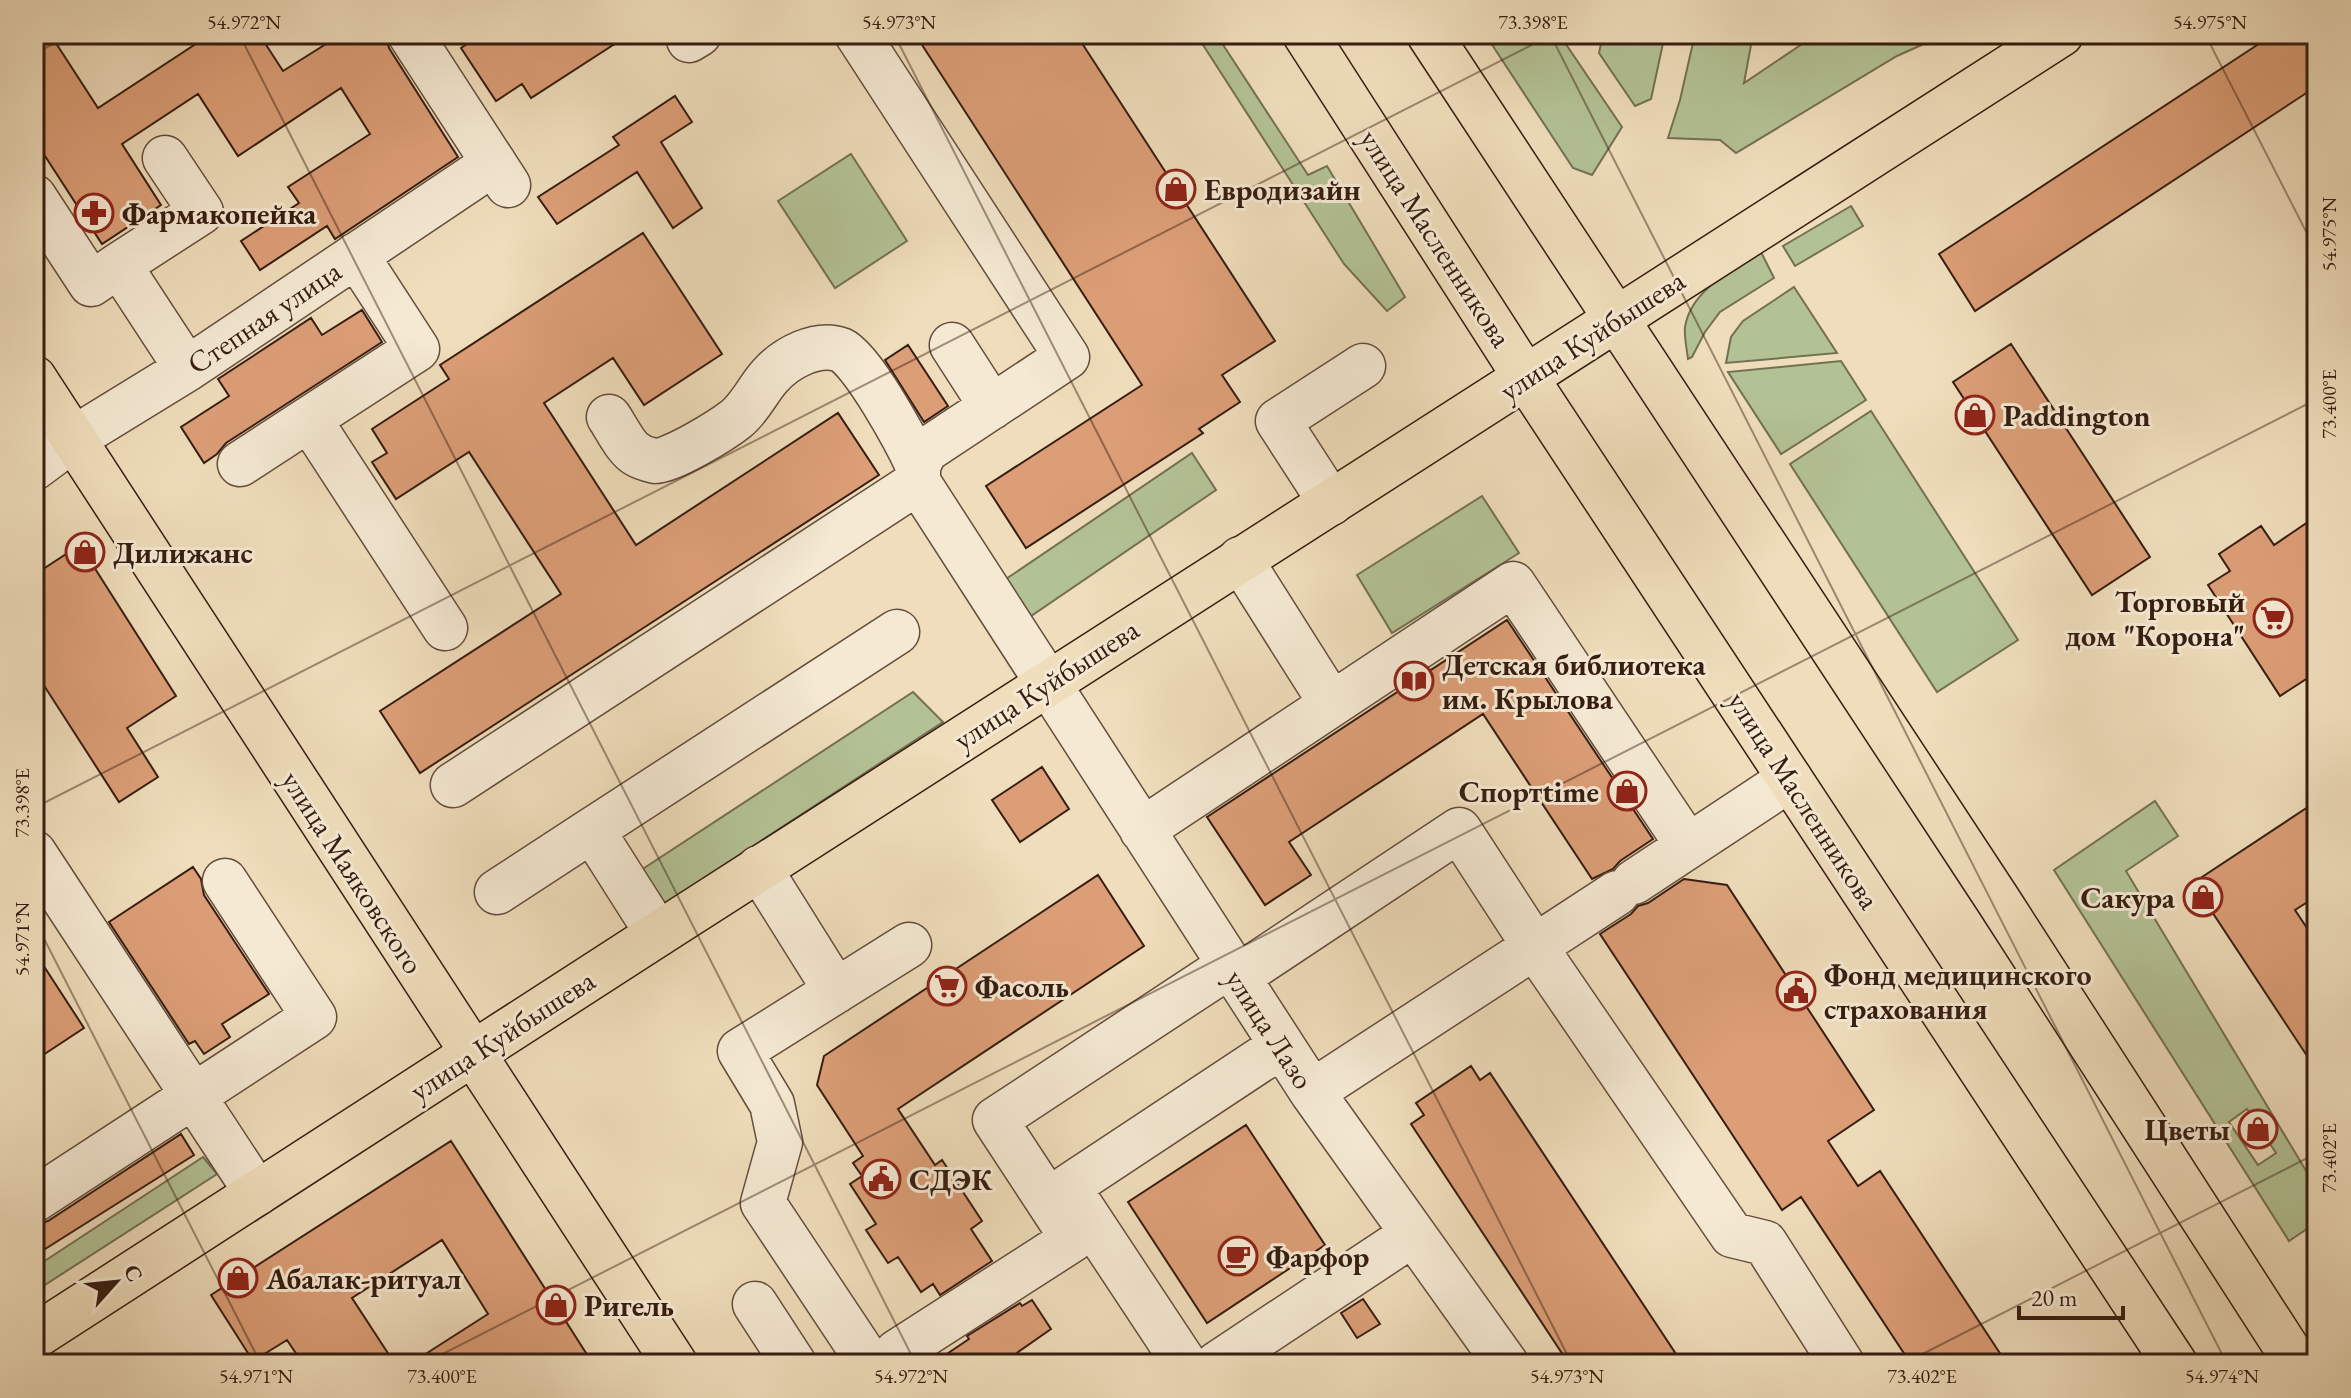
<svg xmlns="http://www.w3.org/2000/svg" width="2351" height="1398" font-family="'EB Garamond',serif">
<rect width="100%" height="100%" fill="#efddbb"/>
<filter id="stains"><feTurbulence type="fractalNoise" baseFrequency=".0025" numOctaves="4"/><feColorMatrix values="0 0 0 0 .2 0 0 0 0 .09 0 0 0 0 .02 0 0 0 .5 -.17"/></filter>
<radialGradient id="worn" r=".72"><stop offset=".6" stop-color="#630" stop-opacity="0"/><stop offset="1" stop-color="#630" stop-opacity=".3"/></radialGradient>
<path fill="#b3c295" stroke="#747053" stroke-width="2" fill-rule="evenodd" d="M1196 34H1216L1308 175 1327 166 1405 297 1387 311 1344 264Z
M1485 34H1559L1622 127 1592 175 1573 168Z
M1603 34H1665L1651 99 1635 106 1599 53Z
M1695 34H1753L1744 83 1817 34H1946L1897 56 1736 153 1720 140 1668 138 1680 100Z
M851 154 907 241 835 288 778 201Z
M1851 206 1863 226 1795 266 1783 246Z
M1761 252 1774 278 1720 312 1705 332 1692 357 1688 359C1687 350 1684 337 1685 327 1691 290 1732 270 1761 252Z
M1794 287 1837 353 1726 363 1731 337 1743 321Z
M1841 361 1866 400 1781 454 1728 372Z
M1871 411 2018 640 1937 692 1790 464Z
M1192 453 1216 490 1031 616 1006 579Z
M1482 496 1519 553 1392 633 1357 575Z
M913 692 943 722 655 910 632 876Z
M2155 801 2178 836 2126 871 2317 1189V1222L2289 1241 2054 870ZM2247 1109 2276 1153 2258 1165 2229 1122Z
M203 1157 217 1174 34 1292V1268Z"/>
<path fill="#dc9e77" stroke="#361d11" stroke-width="2" d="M34 34H50L98 108 211 34H259L283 71 342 34H385L389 48 458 157 335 239 327 226 260 270 241 241 299 203 288 187 370 134 341 88 238 156 198 94 122 144 161 205 102 244 34 139Z
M482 34H630L531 98 522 84 496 101 461 48Z
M915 34H1076L1275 341 1222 375 1240 402 1199 429 1203 433 1026 548 986 486 1142 385Z
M2274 34H2317V86L1975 311 1939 254Z
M675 96 692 122 661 142 702 208 673 228 637 172 557 224 538 197 619 145 613 137Z
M643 233 722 354 644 405 613 358 544 403 636 545 838 413 879 475 420 773 380 711 561 594 469 452 396 499 372 462 387 453 372 429 449 379 440 365Z
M362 310 382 342 226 443 217 454 204 463 181 427 229 396 218 379 311 318 322 335Z
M2011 344 2150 557 2092 595 1953 382Z
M908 345 948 406 924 422 885 360Z
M2317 516V672L2280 696 2208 585 2230 571 2219 554 2261 526 2274 545Z
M80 545 176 696 127 728 158 777 119 802 34 670V575Z
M1507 620 1653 839 1620 861 1613 869 1592 879 1483 714 1289 842 1311 875 1265 905 1207 817Z
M1042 767 1069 809 1020 842 992 800Z
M2317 801V896L2295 910 2317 943V1071L2193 883Z
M193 867 201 879 204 895 269 994 222 1024 230 1037 204 1054 195 1041 189 1044 109 922Z
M1098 875 1144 946 898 1109 935 1165 942 1160 982 1221 971 1229 992 1261 940 1295 933 1284 921 1292 898 1257 888 1263 866 1230 876 1224 850 1184 862 1176 853 1163 863 1156 817 1085 824 1056Z
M1684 879 1727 885 1874 1110 1828 1141 1858 1186 1880 1171 2007 1364H1911L1801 1197 1782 1210 1600 934 1631 914 1638 906 1648 903Z
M34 951 84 1028 34 1061Z
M1471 1066 1480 1080 1490 1073 1676 1354 1661 1364H1569L1411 1124 1424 1115 1416 1103Z
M1246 1125 1325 1245 1207 1323 1128 1202Z
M181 1134 194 1155 34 1256V1225L48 1221Z
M451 1141 593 1364H410L488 1314 442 1240 352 1298 395 1364H303L287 1340 253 1361 211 1295Z
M1363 1299 1380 1324 1357 1338 1341 1313Z
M1032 1300 1051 1329 1001 1364H932L969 1339 967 1336 1020 1303 1022 1306Z"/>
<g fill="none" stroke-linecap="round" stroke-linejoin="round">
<defs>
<path id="minor" d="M410 34 508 185
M857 34 1067 357 925 451 918 466V482L1312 1092 1506 1364
M689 40 699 34
M34 197 91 284 119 265 187 369
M356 255 417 349 309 419 445 628
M119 265 201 212 165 158
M952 345 992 407
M609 417C616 427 626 449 638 455 641 457 651 460 655 461 672 461 722 430 736 419 751 407 758 389 770 376 786 358 817 341 841 350 863 360 907 442 918 466
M240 464 309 419
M34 468 73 439 187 369 494 163
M1331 503 1278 421 1363 366
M1240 559 1331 703
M453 785 918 482
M592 830 897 632
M1142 830 1513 584 1688 846
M34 853 257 1193
M759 868 836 991
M1634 882 1790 779
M497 892 592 830 658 934
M1236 978 1459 830 1535 947 1732 1235 1765 1243 1842 1364
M1312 1092 1617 893
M34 1200 314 1017 225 881
M755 1304 794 1364
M870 1364 763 1203 780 1142 772 1104 740 1051 909 945
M887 1364 897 1352 1073 1239 995 1120 1229 966
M1185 1364 1068 1187 1281 1046
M1217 1364 1413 1234"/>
<path id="major" d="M1305 34 1526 378 2175 1364
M1429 34 1998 900 2297 1364
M34 378 675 1364
M34 1337 658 934 2061 34"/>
</defs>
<use href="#minor" stroke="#644d3c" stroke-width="47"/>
<use href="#major" stroke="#361d11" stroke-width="47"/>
<use href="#minor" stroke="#f5e9d3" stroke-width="44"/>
<use href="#major" stroke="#efddbb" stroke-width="44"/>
</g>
<path fill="none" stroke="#361d11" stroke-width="2" stroke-opacity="0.45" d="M239 34 916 1364M894 34 1572 1364M1550 34 2227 1364M2205 34 2317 253M34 54 72 34M34 808 1553 34M34 919 261 1364M423 1364 2317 399M1903 1364 2317 1153"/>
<defs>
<symbol id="shop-ring" viewBox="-11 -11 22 22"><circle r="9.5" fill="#f5e9d3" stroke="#8f2418" stroke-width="1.5"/><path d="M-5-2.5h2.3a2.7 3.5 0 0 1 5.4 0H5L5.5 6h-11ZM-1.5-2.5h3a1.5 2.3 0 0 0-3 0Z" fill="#8f2418"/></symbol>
<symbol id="pharmacy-ring" viewBox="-11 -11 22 22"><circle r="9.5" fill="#f5e9d3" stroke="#8f2418" stroke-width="1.5"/><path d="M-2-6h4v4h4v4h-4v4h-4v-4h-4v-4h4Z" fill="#8f2418"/></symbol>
<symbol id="supermarket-ring" viewBox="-11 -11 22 22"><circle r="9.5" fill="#f5e9d3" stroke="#8f2418" stroke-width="1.5"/><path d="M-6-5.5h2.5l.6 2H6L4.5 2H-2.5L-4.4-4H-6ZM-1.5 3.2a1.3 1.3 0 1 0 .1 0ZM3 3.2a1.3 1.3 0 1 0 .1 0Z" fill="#8f2418"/></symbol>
<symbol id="library-ring" viewBox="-11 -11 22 22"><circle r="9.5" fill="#f5e9d3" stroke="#8f2418" stroke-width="1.5"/><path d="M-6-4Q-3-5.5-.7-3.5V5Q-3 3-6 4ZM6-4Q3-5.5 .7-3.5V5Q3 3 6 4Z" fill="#8f2418"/></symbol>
<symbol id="civic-ring" viewBox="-11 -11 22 22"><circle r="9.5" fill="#f5e9d3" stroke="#8f2418" stroke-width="1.5"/><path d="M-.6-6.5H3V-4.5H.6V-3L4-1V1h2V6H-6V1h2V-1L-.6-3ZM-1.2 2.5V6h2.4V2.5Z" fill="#8f2418"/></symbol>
<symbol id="cafe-ring" viewBox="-11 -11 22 22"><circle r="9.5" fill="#f5e9d3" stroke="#8f2418" stroke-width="1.5"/><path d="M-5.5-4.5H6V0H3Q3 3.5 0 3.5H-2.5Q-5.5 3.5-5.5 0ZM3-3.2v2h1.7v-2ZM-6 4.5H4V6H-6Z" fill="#8f2418"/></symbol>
</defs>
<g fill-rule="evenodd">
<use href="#shop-ring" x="1154" y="167" width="44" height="44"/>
<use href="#pharmacy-ring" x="72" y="191" width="44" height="44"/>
<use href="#shop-ring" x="1953" y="393" width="44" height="44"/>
<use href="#shop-ring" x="63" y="530" width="44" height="44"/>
<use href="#supermarket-ring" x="2251" y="596" width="44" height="44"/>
<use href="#library-ring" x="1392" y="659" width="44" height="44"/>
<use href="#shop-ring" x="1605" y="769" width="44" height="44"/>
<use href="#shop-ring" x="2181" y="875" width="44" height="44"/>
<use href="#supermarket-ring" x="925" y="964" width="44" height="44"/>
<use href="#civic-ring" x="1774" y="969" width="44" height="44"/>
<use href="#shop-ring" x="2236" y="1107" width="44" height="44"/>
<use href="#civic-ring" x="859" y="1157" width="44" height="44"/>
<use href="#cafe-ring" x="1216" y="1234" width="44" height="44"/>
<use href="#shop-ring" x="216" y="1256" width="44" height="44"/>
<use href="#shop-ring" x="534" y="1283" width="44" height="44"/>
</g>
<g text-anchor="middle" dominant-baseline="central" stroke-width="6" stroke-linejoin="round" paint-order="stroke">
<g font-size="30" font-weight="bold" fill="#361d11" stroke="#f5e9d3" text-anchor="start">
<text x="1204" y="189">Евродизайн</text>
<text x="122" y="213">Фармакопейка</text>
<text x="2003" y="415">Paddington</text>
<text x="113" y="552">Дилижанс</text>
<text x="2245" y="601" text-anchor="end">Торговый<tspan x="2245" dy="34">дом "Корона"</tspan></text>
<text x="1442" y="664">Детская библиотека<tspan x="1442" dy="34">им. Крылова</tspan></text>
<text x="1599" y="791" text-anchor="end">Спортtime</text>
<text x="2175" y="897" text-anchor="end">Сакура</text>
<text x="1824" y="974">Фонд медицинского<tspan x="1824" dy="34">страхования</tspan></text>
<text x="975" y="986">Фасоль</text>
<text x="2230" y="1129" text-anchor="end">Цветы</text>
<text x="909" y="1179">СДЭК</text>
<text x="1266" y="1256">Фарфор</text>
<text x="266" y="1278">Абалак-ритуал</text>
<text x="584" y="1305">Ригель</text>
</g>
<g font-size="30" fill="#361d11" stroke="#f5e9d3">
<text transform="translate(1436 238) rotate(57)">улица Масленникова</text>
<text transform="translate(264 317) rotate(-34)">Степная улица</text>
<text transform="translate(1592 335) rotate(-33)">улица Куйбышева</text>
<text transform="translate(1046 684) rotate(-33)">улица Куйбышева</text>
<text transform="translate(1804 800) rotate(57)">улица Масленникова</text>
<text transform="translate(353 872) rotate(57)">улица Маяковского</text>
<text transform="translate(1270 1029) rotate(57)">улица Лазо</text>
<text transform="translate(502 1035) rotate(-33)">улица Куйбышева</text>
</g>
</g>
<rect width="2351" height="1398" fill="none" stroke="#efddbb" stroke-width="88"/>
<g transform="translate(116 1282) rotate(63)" stroke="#f5e9d3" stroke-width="6" paint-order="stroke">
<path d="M0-6L14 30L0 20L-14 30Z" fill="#361d11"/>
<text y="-12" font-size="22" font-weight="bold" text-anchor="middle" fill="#361d11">С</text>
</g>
<path d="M2019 1306v12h104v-12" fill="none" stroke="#361d11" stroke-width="4"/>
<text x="2031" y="1306" font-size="24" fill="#361d11" stroke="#f5e9d3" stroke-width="6" paint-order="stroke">20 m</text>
<rect x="44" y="44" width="2263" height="1310" fill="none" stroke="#361d11" stroke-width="3"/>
<g font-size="20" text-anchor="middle" fill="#361d11">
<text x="244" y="29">54.972°N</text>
<text x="899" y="29">54.973°N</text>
<text x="1533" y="29">73.398°E</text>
<text x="2210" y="29">54.975°N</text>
<text transform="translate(2329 234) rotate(-90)" y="7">54.975°N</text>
<text transform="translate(2329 404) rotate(-90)" y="7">73.400°E</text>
<text transform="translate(22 803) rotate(-90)" y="7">73.398°E</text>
<text transform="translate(22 939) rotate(-90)" y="7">54.971°N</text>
<text transform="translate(2329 1158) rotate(-90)" y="7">73.402°E</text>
<text x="256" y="1383">54.971°N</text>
<text x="442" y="1383">73.400°E</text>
<text x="911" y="1383">54.972°N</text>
<text x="1567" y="1383">54.973°N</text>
<text x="1922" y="1383">73.402°E</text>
<text x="2222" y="1383">54.974°N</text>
</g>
<rect width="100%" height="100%" filter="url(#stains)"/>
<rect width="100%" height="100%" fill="url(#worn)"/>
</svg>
